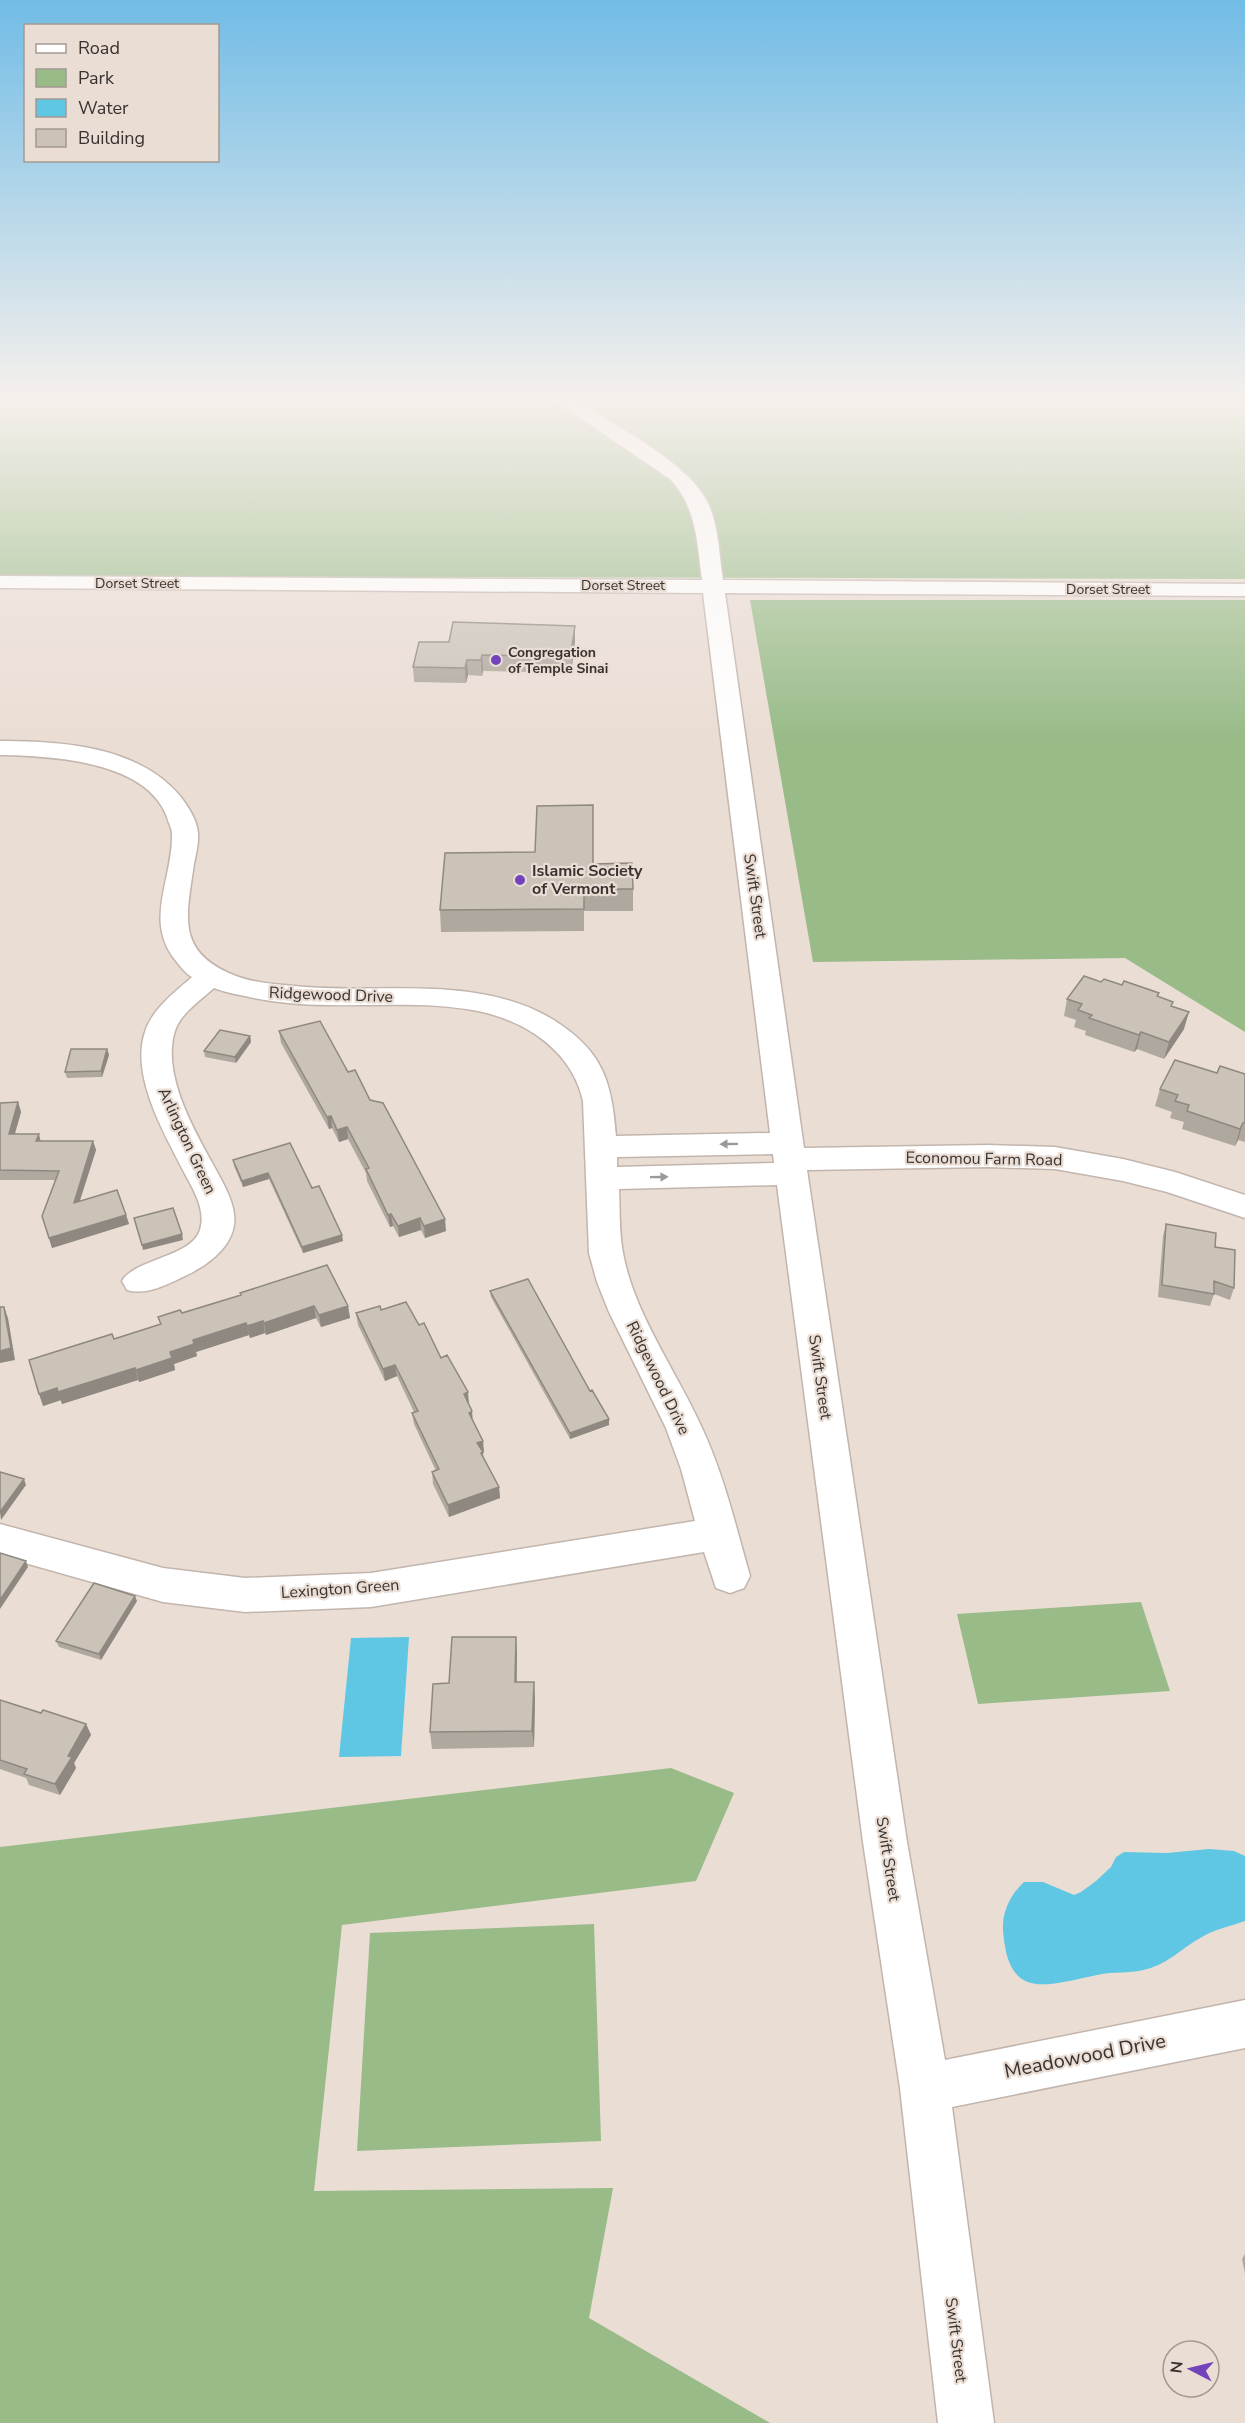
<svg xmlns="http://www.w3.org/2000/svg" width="1245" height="2423" font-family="'Nunito Sans',sans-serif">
<rect width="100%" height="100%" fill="#eaddd4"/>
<path fill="#98bb88" d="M0 400H1245V579L0 576Z
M750 600H1245V1032L1125 958 813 962Z
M1141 1602 1170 1691 978 1704 957 1614Z
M671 1768 734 1793 696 1881 342 1925 314 2191 613 2188 589 2318 770 2423H0V1847Z
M594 1924 601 2141 357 2151 370 1933Z"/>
<path fill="#5fc7e3" d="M409 1637 401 1756 339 1757 351 1638Z
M1209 1849 1234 1851 1245 1856V1921C1231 1926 1215 1929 1202 1937 1183 1947 1168 1964 1147 1969 1132 1974 1114 1971 1097 1975 1044 1986 1008 2001 1003 1930 1002 1911 1011 1894 1024 1882H1043L1074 1895 1081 1892 1096 1881 1111 1867 1116 1857 1124 1852 1167 1853Z"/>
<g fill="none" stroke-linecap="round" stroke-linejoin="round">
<defs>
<path id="minor" d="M554 400H575C613 424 690 464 708 503 719 527 719 555 723 580L1245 584V596L725 593 804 1148 988 1145 1055 1147 1123 1159 1175 1172 1245 1195V1218L1167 1192 1123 1181 1055 1169 988 1167 807 1170 907 1842 945 2060 1245 2000V2048L952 2107 994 2423H938L900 2088 863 1842 777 1185 619 1189C620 1210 619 1232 623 1253 634 1314 677 1372 702 1428 724 1475 736 1527 750 1576L744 1588 730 1593 716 1588 704 1552 371 1607 245 1612 163 1602 0 1556V1524L163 1568 245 1578 371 1573 695 1521 681 1469 666 1428 609 1312 597 1282 589 1253 583 1101C572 1051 526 1021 478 1011 401 996 322 1015 245 996 235 994 224 992 214 988 201 1000 180 1014 175 1031 161 1074 195 1132 215 1168 223 1183 232 1198 234 1214 238 1243 210 1264 187 1275 168 1284 147 1296 127 1290L122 1281C134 1259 192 1257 200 1230 206 1210 194 1191 185 1174 165 1135 130 1076 145 1032 152 1009 175 992 192 977 185 973 181 967 176 961 143 920 173 880 172 834 172 828 168 822 167 817 146 760 50 756 0 755V741C62 741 138 746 180 796 188 806 197 820 198 833 199 842 196 854 194 864 186 918 176 953 236 976 254 983 275 984 294 986 379 995 474 973 552 1019 602 1050 612 1080 616 1136L770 1133 703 593 0 588V576L702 580C697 543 697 507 670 479ZM773 1154 774 1163 617 1167V1157Z"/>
</defs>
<use href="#minor" stroke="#c2b5ad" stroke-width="3"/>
<use href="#minor" fill="#fff" fill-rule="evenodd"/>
</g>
<path fill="#afa89e" d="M575 641 572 666H529L528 672 483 671 482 676 468 675 466 683 414 682 413 667 449 642Z
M594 864 633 889V911H584V931L441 932 440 910Z
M1101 982 1122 985 1159 993 1158 997 1172 1006 1184 1029 1164 1059 1137 1049 1134 1052 1085 1035 1086 1031 1074 1027 1076 1020 1064 1016 1067 999Z
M279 1031 348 1072 370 1100 446 1231 425 1238 421 1230 399 1237 393 1226 390 1227 367 1181 366 1173 348 1139 339 1142 332 1128 329 1129 281 1043Z
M250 1036 251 1042 236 1063 205 1057 204 1051Z
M107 1049 109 1055 102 1077 67 1078 65 1072Z
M1217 1073 1245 1074V1142L1238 1140 1235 1146 1182 1129 1184 1122 1170 1118 1172 1112 1155 1106 1160 1089Z
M18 1102 21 1112 15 1134 41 1141H93L96 1150 80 1201 126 1215 129 1224 52 1248 42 1216 55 1180H0V1103Z
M233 1160 312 1188 343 1241 303 1253 269 1179 243 1187 234 1166Z
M1166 1224 1215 1247 1234 1288 1230 1300 1214 1294 1210 1306 1158 1297 1163 1236Z
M490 1291 590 1391 609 1419V1425L570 1439 491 1297Z
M348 1306 350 1318 321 1327 316 1318 266 1335 265 1333 250 1338 249 1335 196 1352 197 1356 174 1364 175 1370 139 1382 138 1380 62 1404 61 1400 43 1406 114 1339 160 1324 158 1317 182 1313Z
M381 1310 419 1325 441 1358 469 1404 473 1422 484 1452 483 1453V1458L499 1487 500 1498 449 1517 433 1484 432 1472 436 1471 414 1424 412 1413 414 1412 397 1376 385 1381 358 1325 356 1313Z
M137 1601 101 1660 59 1647 56 1641Z
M517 1653V1682L535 1698 534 1747 432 1749 430 1732 449 1683Z
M0 1700 41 1713 86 1724 91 1735 74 1763 76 1768 60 1795 29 1785 26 1778 0 1769Z
M1245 2254V2274L1242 2259Z"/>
<path fill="#8e8881" d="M575 626V641L572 666 571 651Z
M528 650 529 666 528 672 527 656Z
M482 655 483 671 482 676 481 660Z
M467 660 468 675 466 683 465 668Z
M1189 1012 1184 1029 1164 1059 1169 1042Z
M1141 1032 1137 1049 1134 1052 1139 1035Z
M250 1036 251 1042 236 1063 235 1057Z
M107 1049 109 1055 102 1077 101 1071Z
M18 1102 21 1112 12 1143 9 1134Z
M331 1116 332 1128 329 1129 327 1117Z
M1243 1123 1238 1140 1235 1146 1240 1129Z
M347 1127 348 1139 339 1142 337 1130Z
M39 1134 41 1143 36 1141Z
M93 1141 96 1150 76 1212 74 1203Z
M268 1173 269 1179 243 1187 242 1181Z
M391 1214 393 1226 390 1227 388 1215Z
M126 1215 129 1224 52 1248 49 1238Z
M420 1218 421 1230 399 1237 398 1226Z
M445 1219 446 1231 425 1238 424 1226Z
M182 1234 183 1240 143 1250 142 1245Z
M342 1235 343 1241 303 1253 302 1247Z
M314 1306 316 1318 266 1335 264 1323Z
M348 1306 350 1318 321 1327 319 1315Z
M4 1307 8 1318 15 1360 0 1363V1351Z
M263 1321 265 1333 250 1338 247 1326Z
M246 1323 249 1335 196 1352 197 1356 174 1364 175 1370 139 1382 136 1370 193 1340Z
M395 1365 397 1376 385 1381 383 1369Z
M135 1368 138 1380 62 1404 58 1392Z
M57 1388 61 1400 43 1406 39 1394Z
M468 1392 469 1404 464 1394Z
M472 1411 473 1423 469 1413Z
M609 1419V1425L570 1439V1433Z
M483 1441 484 1452 483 1453 484 1464 477 1443Z
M24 1479 26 1485 1 1520 0 1512Z
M499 1487 500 1498 449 1517 448 1505Z
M26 1561 28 1567 0 1609V1600Z
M135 1596 137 1601 101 1660 99 1654Z
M516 1637 517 1653 516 1699 515 1682Z
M534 1682 535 1698 534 1747 532 1731Z
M86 1724 91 1735 74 1763 76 1768 60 1795 55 1784 68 1756Z"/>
<path fill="#cbc3b8" stroke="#8e8881" stroke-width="1.5" d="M453 622 575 626 571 651 528 650 527 656 482 655 481 660H467L465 668 413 667 419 642H449Z
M593 805V864L632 863 633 889H584V909L440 910 445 853 535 852 537 806Z
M1084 976 1101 982 1104 979 1122 985 1124 981 1159 993 1157 996 1173 1002 1171 1006 1189 1012 1169 1042 1141 1032 1139 1035 1089 1018 1092 1015 1078 1010 1082 1004 1067 999Z
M320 1021 348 1072 355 1070 370 1100 383 1103 445 1219 424 1226 420 1218 398 1226 391 1214 388 1215 366 1169 369 1168 347 1127 337 1130 331 1116 327 1117 279 1031Z
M220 1030 250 1036 235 1057 204 1051Z
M71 1049H107L101 1071 65 1072Z
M1175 1060 1217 1073 1220 1066 1245 1074V1123H1243L1240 1129 1187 1111 1189 1105 1175 1101 1178 1095 1160 1089Z
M18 1102 9 1134H39L36 1141H93L74 1203 117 1190 126 1215 49 1238 42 1216 59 1171 0 1170V1103Z
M290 1143 312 1188 319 1186 342 1235 302 1247 268 1173 242 1181 233 1160Z
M173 1208 182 1234 142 1245 134 1218Z
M1166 1224 1216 1233 1215 1247 1235 1250 1234 1288 1214 1281V1294L1162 1285Z
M327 1265 348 1306 319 1315 314 1306 264 1323 263 1321 247 1326 246 1323 193 1340 194 1344 170 1352 172 1358 136 1370 135 1368 58 1392 57 1388 39 1394 29 1360 112 1334 114 1339 161 1324 158 1317 180 1310 182 1313 241 1295 240 1293Z
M528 1279 590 1391 592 1390 609 1419 570 1433 490 1291Z
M406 1302 419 1325 424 1323 441 1358 447 1355 468 1392 464 1394 472 1411 469 1413 483 1441 477 1443 483 1452 481 1453 499 1487 448 1505 432 1472 439 1469 412 1413 418 1411 395 1365 383 1369 356 1313 380 1306 381 1310Z
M0 1307H4L11 1348 0 1351Z
M0 1472 24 1479 0 1512Z
M0 1553 26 1561 0 1600Z
M94 1583 135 1596 99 1654 56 1641Z
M452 1637H516L515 1682H534L532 1731 430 1732 433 1684 449 1683Z
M0 1700 41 1713 43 1710 86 1724 68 1756 72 1757 55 1784 24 1774 27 1769 0 1760Z"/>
<defs><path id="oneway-solid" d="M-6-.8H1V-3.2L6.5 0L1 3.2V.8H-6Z" transform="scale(1.5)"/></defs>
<g fill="#9c9998">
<use href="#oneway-solid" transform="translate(729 1144) rotate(179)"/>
<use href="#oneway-solid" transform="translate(659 1177) rotate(-1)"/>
</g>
<linearGradient id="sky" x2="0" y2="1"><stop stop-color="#71bce6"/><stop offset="0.54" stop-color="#f6f0ec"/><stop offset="1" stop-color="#f6f0ec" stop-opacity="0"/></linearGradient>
<rect width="1245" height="739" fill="url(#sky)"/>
<g fill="#7343bb" stroke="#eaddd4" stroke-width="2">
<circle cx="496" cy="660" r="6"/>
<circle cx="520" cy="880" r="6"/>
</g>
<g text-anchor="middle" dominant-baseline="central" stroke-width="4.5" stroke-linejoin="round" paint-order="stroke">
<g font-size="14" fill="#383330" stroke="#eaddd4">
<text x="137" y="583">Dorset Street</text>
<text x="623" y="585">Dorset Street</text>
<text x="1108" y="589">Dorset Street</text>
</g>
<g font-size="14" font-weight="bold" fill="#383330" stroke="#eaddd4" text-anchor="start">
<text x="508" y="652">Congregation<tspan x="508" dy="16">of Temple Sinai</tspan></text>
</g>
<g font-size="16" font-weight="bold" fill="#383330" stroke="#eaddd4" text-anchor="start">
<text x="532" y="871">Islamic Society<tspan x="532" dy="18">of Vermont</tspan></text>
</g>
<g font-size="16" fill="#383330" stroke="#eaddd4">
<text transform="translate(755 896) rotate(82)">Swift Street</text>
<text transform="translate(331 995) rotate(2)">Ridgewood Drive</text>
<text transform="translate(187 1141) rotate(65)">Arlington Green</text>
<text transform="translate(984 1159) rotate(1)">Economou Farm Road</text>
<text transform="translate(820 1377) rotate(82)">Swift Street</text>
<text transform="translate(658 1378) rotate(64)">Ridgewood Drive</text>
<text transform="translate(340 1589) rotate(-4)">Lexington Green</text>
<text transform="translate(888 1859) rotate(81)">Swift Street</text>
<text transform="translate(956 2340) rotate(83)">Swift Street</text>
</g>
<g font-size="20" fill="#383330" stroke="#eaddd4">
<text transform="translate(1085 2056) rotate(-11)">Meadowood Drive</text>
</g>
</g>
<rect x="24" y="24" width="195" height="138" fill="#eaddd4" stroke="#a39992" stroke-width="1.5"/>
<rect x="36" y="44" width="30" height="9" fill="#ffffff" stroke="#a39992" stroke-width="1.5"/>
<text x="78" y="54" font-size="18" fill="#383330">Road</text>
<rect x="36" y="69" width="30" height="18" fill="#98bb88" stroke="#a39992" stroke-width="1.5"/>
<text x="78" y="84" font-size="18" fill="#383330">Park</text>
<rect x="36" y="99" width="30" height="18" fill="#5fc7e3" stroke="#a39992" stroke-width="1.5"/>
<text x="78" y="114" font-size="18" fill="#383330">Water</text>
<rect x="36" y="129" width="30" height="18" fill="#cbc3b8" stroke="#a39992" stroke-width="1.5"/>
<text x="78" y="144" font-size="18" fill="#383330">Building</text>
<g transform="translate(1191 2369) rotate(277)"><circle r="28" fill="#eaddd4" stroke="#a39992" stroke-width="1.5"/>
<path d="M0-4.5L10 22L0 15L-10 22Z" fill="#7343bb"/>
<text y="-9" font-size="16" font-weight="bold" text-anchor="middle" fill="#383330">N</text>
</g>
</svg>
